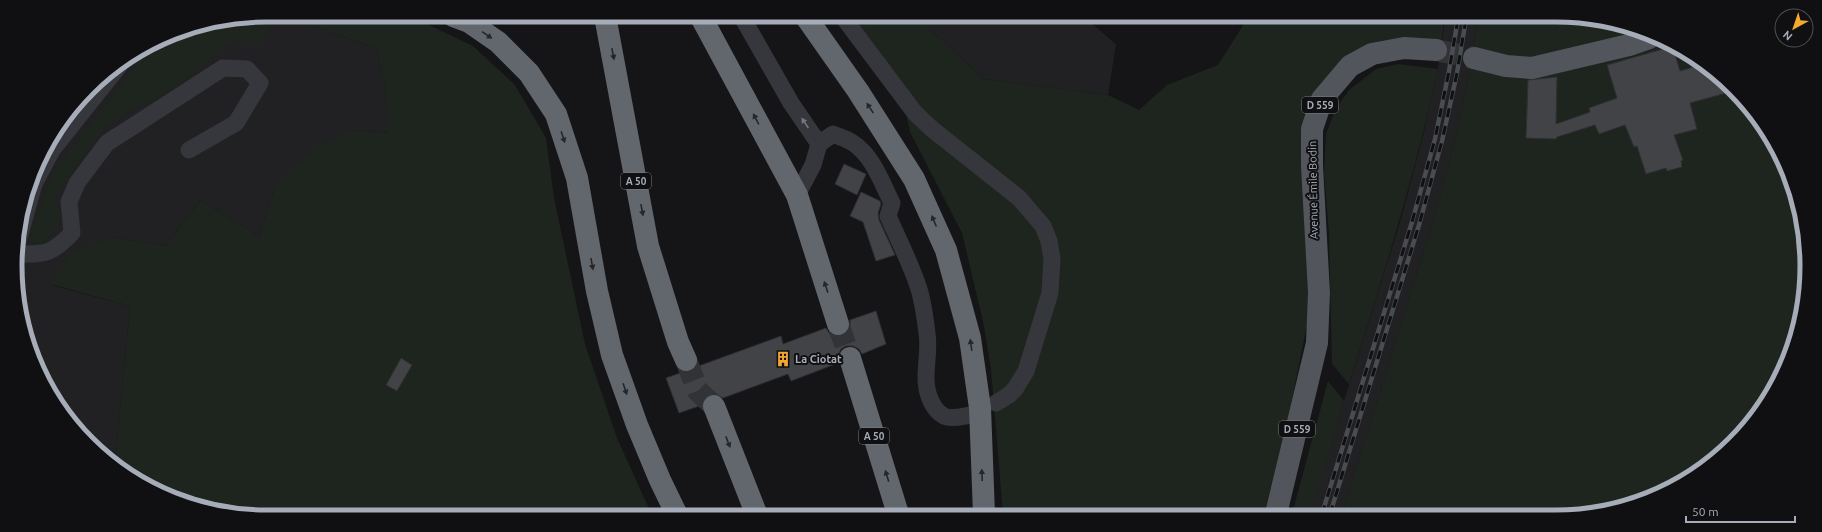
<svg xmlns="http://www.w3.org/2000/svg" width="1822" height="532" font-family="Ubuntu,sans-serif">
<rect width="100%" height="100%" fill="#151517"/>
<path fill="#212124" d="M266 15H281L376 48 384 82 390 133 354 130 276 184 259 237 201 200 165 246 112 237 51 285 130 306 115 464 67 419 24 331 16 249 41 155 100 77 170 34Z
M917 17 1085 18 1116 44 1108 95 984 79Z
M1445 19H1478L1469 75 1454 144 1431 228 1342 514H1310L1313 500 1401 219 1423 136 1438 69Z"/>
<path fill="#1d251e" d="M266 15H276L261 44 232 40 177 87 107 124 54 197 63 217 53 233 43 245H34L29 239 50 177 151 46 170 34Z
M281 15 410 16 473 46 515 85 546 138 554 198 585 344 617 438 651 513 217 512 127 475 115 464 130 306 50 284 70 255 112 237 165 246 201 200 259 237 276 184 318 146 354 130 389 133 384 82 376 48Z
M850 17H917L984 79 1108 95 1139 110 1167 85 1218 65 1247 19H1444L1441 45 1346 56 1302 169 1309 315 1269 514H1003L991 369 983 321 962 233 910 132 900 87Z
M1478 19 1605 20 1695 57 1765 126 1802 217V315L1773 391 1722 455 1652 498 1589 515 1342 514 1431 228 1454 144 1469 75Z
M1398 64 1438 69C1415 176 1382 280 1349 384L1332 364 1329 233 1324 172 1326 134 1335 110 1349 90 1376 69Z
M1328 381 1344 401 1310 514H1292Z"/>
<path fill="#414347" stroke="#2f2f33" d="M1670 47 1673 48 1680 71 1703 64 1730 92 1690 103 1697 129 1674 135 1683 160 1681 161 1682 167 1667 171 1666 168 1646 174 1637 146 1634 147 1625 125 1599 134 1595 125 1557 137 1556 139 1526 138 1528 80 1557 77 1556 124 1590 112 1589 108 1617 98 1607 65Z
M844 164 866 174 857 195 835 184Z
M861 192 880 201 881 204 878 213 879 220 895 255 876 261 863 222 850 216Z
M876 311 886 344 862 354 859 349 853 346H846L841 349 838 355V363L791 381 788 374 723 398 716 394H710L704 399 702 405 679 413 666 378 683 372H691L696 367 781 336 783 344 826 328 829 333 835 336H842L847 333 850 327V320Z
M401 358 412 365 397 391 386 385Z"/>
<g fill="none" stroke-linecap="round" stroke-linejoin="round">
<path stroke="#323337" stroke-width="22" stroke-dasharray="22 11" stroke-linecap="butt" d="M1436 50 1474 58"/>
<path stroke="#323337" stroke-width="22" stroke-dasharray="22 11" stroke-linecap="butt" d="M838 324 850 358
M686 360 698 391 714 406"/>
<path stroke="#36373c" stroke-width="17" d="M742 17 791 103 819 144 813 165 797 195
M843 17 915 113 932 129 1019 198 1043 226 1049 241 1052 259 1050 293 1026 371 1015 389 1009 395 996 403
M819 144 833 134C840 137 847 139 853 143 873 156 882 183 892 203L888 216C898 239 910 262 918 286 923 300 925 318 927 333 931 358 919 381 933 405 943 422 954 418 970 415
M18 242 34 184 52 150 119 66
M16 254C45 254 51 255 72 233L69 202 77 183 107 143 223 68 247 69 260 83 236 123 189 150"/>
<path stroke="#52555b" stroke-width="22" d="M1474 58 1506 66 1532 68 1629 45 1649 38
M1276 514 1317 343 1319 293 1312 166V129L1322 99 1350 66 1372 54 1404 48 1436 50"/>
<path stroke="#62666d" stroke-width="22" d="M453 16 469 22 498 42 529 73 556 114 577 178 597 291 612 355 637 425 660 480 676 513
M605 16 648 246 678 342 686 360
M701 17 797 195 838 324
M806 17 858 91 914 179 946 250 970 338 980 408 984 514
M850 358 898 514
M714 406 756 513"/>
<defs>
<path id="rail" d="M1322 514 1412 222 1435 139 1449 71 1458 19
M1330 514 1419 225 1442 141 1457 73 1466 19"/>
</defs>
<use href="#rail" stroke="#494c51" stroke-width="4.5"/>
<use href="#rail" stroke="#101012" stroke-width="3" stroke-dasharray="9" stroke-linecap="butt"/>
</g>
<defs><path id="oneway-solid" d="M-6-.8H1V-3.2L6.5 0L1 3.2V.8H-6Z"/></defs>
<g fill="#242629">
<use href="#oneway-solid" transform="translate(487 35) rotate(34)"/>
<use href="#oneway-solid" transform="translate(613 54) rotate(79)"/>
<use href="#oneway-solid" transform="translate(870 108) rotate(-123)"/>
<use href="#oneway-solid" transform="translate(756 119) rotate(-118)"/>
<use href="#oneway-solid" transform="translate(563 137) rotate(72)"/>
<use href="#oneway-solid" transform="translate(642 210) rotate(79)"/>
<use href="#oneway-solid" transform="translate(934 221) rotate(-113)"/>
<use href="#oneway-solid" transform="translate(592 264) rotate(80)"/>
<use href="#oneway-solid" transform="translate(826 287) rotate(-108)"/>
<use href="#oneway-solid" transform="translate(971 345) rotate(-98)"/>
<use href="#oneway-solid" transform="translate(625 389) rotate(71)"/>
<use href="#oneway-solid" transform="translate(728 442) rotate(69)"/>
<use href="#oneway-solid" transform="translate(982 475) rotate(-92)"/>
<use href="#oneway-solid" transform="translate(887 476) rotate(-107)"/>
</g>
<use fill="#747880" href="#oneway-solid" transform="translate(805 123) rotate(-124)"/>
<defs>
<symbol id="building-bare" viewBox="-9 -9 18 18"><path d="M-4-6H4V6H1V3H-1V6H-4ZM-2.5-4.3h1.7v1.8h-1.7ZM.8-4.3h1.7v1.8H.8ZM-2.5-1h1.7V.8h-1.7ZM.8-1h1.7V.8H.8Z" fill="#f5a830" stroke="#101012" stroke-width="2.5" paint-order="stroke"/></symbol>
</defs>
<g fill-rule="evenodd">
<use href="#building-bare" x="772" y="348" width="22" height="22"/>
</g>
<g text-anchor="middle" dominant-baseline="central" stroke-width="4" stroke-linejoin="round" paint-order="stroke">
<g fill="#101012" stroke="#7a7e86" stroke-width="1">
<rect x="1302" y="97" width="36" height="16" rx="3"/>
<rect x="621" y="173" width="30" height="16" rx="3"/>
<rect x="1279" y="421" width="36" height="16" rx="3"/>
<rect x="859" y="428" width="30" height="16" rx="3"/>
</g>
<g font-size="10" font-weight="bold" fill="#a7adb8">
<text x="1320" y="105">D 559</text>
<text x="636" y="181">A 50</text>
<text x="1297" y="429">D 559</text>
<text x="874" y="436">A 50</text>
</g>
<g font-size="11" fill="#a7adb8" stroke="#101012">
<text transform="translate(1313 190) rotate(-91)">Avenue Émile Bodin</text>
</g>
<g font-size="11" font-weight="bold" fill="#a7adb8" stroke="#101012" text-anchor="start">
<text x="795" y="359">La Ciotat</text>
</g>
</g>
<path d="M0 0H1822V532H0ZM266 22H1556A244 244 0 0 1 1800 266V266A244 244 0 0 1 1556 510H266A244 244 0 0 1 22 266V266A244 244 0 0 1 266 22Z" fill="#101012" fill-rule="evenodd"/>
<path fill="none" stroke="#a7adb8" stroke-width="5" d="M266 22H1556A244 244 0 0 1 1800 266V266A244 244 0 0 1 1556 510H266A244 244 0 0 1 22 266V266A244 244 0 0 1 266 22Z"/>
<g transform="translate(1794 28) rotate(220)"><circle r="19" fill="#101012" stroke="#4c4f54"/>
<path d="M0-3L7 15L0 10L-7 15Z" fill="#f5a830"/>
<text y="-6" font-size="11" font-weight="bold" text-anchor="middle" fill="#a7adb8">N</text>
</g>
<path d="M1686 516v6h109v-6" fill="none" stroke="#a7adb8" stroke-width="2"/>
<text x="1692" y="516" font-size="12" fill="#a7adb8" stroke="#101012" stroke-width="3" paint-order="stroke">50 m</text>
</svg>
